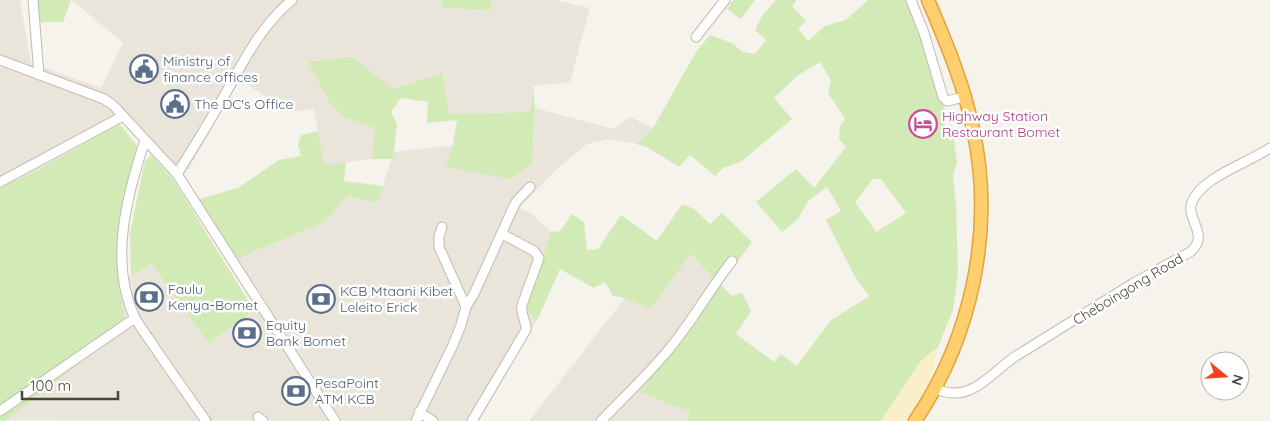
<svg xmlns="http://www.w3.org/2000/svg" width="1270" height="421" font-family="Quicksand,sans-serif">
<rect width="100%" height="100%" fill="#f6f3ec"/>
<path fill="#eae5da" d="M0 0H20L31 63 101 88 123 43 72 0H442V8L491 10 492 0H556L590 8 570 82 533 86 530 112 449 114 442 74 393 89 308 62 330 104 344 117 375 128 372 159 324 165 314 109 289 112 240 80 185 175 129 116 31 174 0 188Z
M535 108 614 129 630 117 653 128 636 144 610 139 587 144 557 169 519 208 532 214 551 232 526 309 537 321 479 421 5 420 127 327 118 284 151 263 209 344 266 301 236 259 323 223 348 196 377 203 394 152 453 145 447 167 532 163Z
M689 254 720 284 694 325 640 391 691 412 686 421H529L625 298 651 309Z"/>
<path fill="#d2eab5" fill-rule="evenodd" d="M37 0H71L63 22H40Z
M442 0H492L491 10 442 8Z
M733 0H755L741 19 727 9Z
M776 0H797L792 6 806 21 798 29 808 41 825 26 846 20 868 0H907L921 32 946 113 944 127 954 140 957 162 953 176 956 205 958 274 953 310 938 347 921 361 881 421H686L691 412 639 392 694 325 720 285 690 254 651 309 625 298 613 296 605 282 594 288 560 269 537 321 526 309 551 232 560 231 572 214 584 222 587 250 598 249 621 215 657 241 682 204 694 209 710 224 722 213 752 242 720 284 732 296 742 292 751 311 736 334 774 362 781 354 797 366 830 321 869 296 854 275 826 220 841 211 827 187 808 201 798 219 782 232 756 202 796 169 814 188 846 147 839 139 840 126 845 119 828 93 831 80 820 62 797 76 774 98 792 119 742 161 723 168 715 176 690 155 679 167 647 147 636 144 653 128 696 52 710 35 732 43 743 52 755 54 766 40 755 30 762 16ZM873 179H881L906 213 876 232 855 202Z
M352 57 393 89 442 73 449 114 530 112 533 86 535 108 532 163 511 179 446 167 453 145 457 120 427 123 428 102 401 98 391 112 397 124 394 152 392 159H372L375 128 344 117 330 104 308 62Z
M119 123 138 147 118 235V284L127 327 5 421H0V187L31 174Z
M318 131 324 165 346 162 344 181 383 186 377 203 348 196 323 223 236 259 199 199 238 188 279 160 301 156 298 144 301 135Z
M151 155 173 179 254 310 209 344 151 263 131 276 130 233 145 161Z"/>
<path fill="#f9efc9" d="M938 347 929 387 907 421H881L921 361Z"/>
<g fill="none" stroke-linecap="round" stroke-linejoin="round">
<defs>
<path id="minor" d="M33 0 39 75
M911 0 924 33 943 97 947 101 964 97
M696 37 725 0
M0 60 104 99 113 105 177 174 335 421
M145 140C127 195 109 261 134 316 140 328 149 338 155 348 172 373 189 397 206 421
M177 174C194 147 211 119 227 91 245 58 262 25 292 0
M0 182 123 116
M466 307 474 294 512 210 516 202 530 187
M936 389C972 404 989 374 1016 356L1132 284 1190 252C1211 235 1185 219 1192 202 1202 177 1248 163 1270 148
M0 411 135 318
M419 412 433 421
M258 417 263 421
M416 421 453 345 461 325 466 307 439 247V236L442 227
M472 421 526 330C527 322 520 315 522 305L539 258 534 251 502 234
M601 421C624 397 649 374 670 348 693 320 710 289 732 261"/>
<path id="highway" d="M915 421C972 337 995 229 973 129 964 85 946 42 928 0"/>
</defs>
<use href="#minor" stroke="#c2bbae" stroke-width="11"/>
<use href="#highway" stroke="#e0a43c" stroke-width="15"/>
<use href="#minor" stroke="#fff" stroke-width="9"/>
<use href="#highway" stroke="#ffcf6e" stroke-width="12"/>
</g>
<defs>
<symbol id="civic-ring" viewBox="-11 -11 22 22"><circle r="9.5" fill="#fff" stroke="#5c6f8a" stroke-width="1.5"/><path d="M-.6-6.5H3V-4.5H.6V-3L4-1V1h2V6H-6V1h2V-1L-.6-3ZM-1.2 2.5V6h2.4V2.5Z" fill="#5c6f8a"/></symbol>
<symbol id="hotel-ring" viewBox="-11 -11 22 22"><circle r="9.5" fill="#fff" stroke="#d1479c" stroke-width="1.5"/><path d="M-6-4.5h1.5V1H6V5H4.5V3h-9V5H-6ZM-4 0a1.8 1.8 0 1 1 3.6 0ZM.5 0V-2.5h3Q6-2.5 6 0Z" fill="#d1479c"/></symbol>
<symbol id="bank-ring" viewBox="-11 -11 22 22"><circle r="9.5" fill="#fff" stroke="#5c6f8a" stroke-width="1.5"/><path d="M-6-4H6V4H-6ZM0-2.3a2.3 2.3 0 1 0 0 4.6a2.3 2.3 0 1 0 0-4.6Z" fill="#5c6f8a"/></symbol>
</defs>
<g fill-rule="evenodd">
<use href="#civic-ring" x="128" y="53" width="32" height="32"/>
<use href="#civic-ring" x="159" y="88" width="32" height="32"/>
<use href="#hotel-ring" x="907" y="108" width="32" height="32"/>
<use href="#bank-ring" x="133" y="281" width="32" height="32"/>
<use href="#bank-ring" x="305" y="283" width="32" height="32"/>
<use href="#bank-ring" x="231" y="317" width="32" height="32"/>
<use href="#bank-ring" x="280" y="375" width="32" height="32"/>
</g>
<g text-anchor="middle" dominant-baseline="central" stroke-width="5" stroke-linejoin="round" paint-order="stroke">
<g font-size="14" fill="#4e5e75" stroke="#fff" text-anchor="start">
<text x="163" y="61">Ministry of<tspan x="163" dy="16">finance offices</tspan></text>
<text x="194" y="104">The DC's Office</text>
<text x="168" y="289">Faulu<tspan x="168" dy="16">Kenya-Bomet</tspan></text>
<text x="340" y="291">KCB Mtaani Kibet<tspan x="340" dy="16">Leleito Erick</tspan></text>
<text x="266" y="325">Equity<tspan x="266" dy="16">Bank Bomet</tspan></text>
<text x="315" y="383">PesaPoint<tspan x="315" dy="16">ATM KCB</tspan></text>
</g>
<g font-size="14" fill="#b23c85" stroke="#fff" text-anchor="start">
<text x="942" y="116">Highway Station<tspan x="942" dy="16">Restaurant Bomet</tspan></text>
</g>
<g font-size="14" fill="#4b4439" stroke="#fff">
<text transform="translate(1128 289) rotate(-31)">Cheboingong Road</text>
</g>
</g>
<g transform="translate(1225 376) rotate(108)"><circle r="24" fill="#ffffff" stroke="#b7b4b0"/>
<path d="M0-4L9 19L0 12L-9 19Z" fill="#fc3f1d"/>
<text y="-8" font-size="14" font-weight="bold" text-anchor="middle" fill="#4b4439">N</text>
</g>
<path d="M22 391v8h96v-8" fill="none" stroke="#4b4439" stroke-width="2.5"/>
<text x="30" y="391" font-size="15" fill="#4b4439" stroke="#ffffff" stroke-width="4" paint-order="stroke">100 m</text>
</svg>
